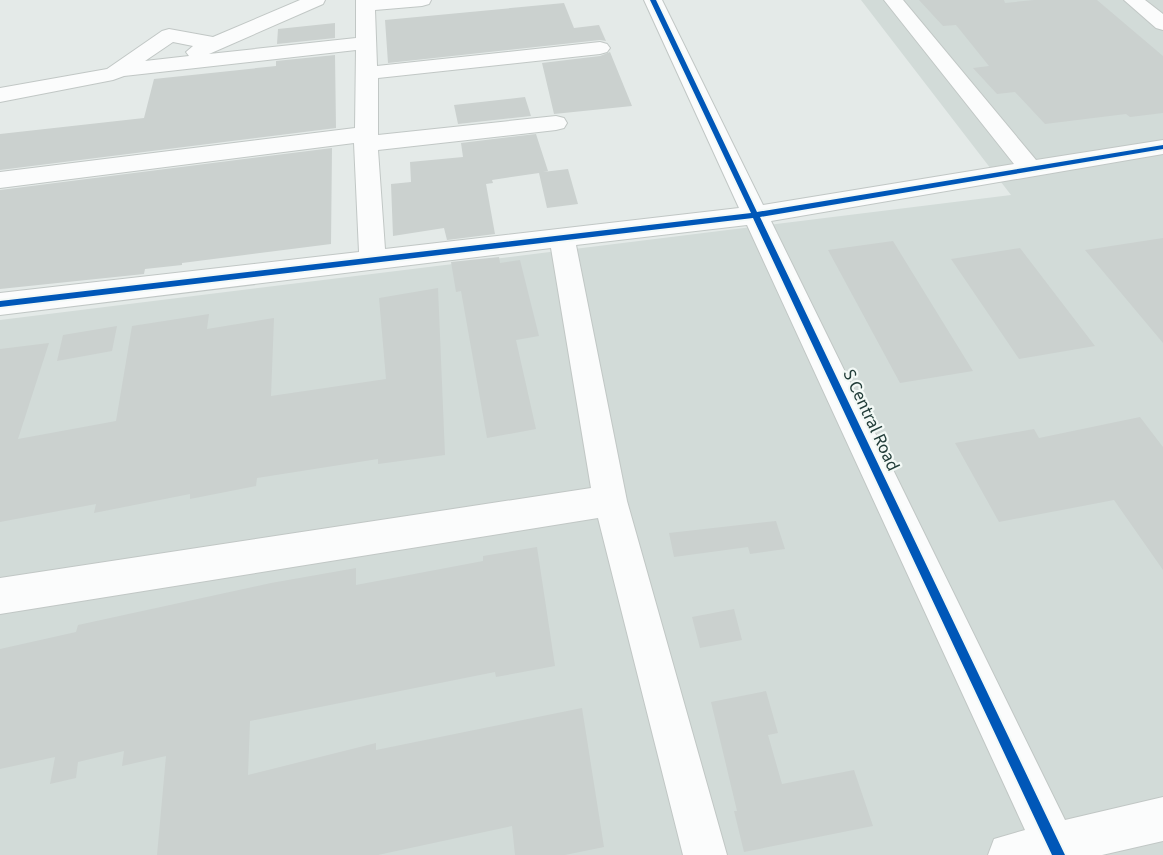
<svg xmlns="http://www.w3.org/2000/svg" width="1163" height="855" font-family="'Source Sans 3',sans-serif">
<rect width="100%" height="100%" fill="#e4eae8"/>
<path fill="#d2dbd8" d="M861 0H1163V855H0V320L1011 195Z"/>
<path fill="#cbd1cf" d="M919 0H1004L1005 3 1034 0H1097L1163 56V113L1130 117 1126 114 1045 124 1015 92 997 94 973 68 989 66 956 25 943 26Z
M564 3 574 28 599 25 606 41 600 40 388 63 385 20Z
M335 23V38L277 44 278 29Z
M610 52 632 106 554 114 542 63 600 56Z
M335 55 336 128 0 170V134L144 118 154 79 276 66V61Z
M525 97 531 116 458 124 454 105Z
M536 134 548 171 543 172 568 169 578 204 547 208 539 173 492 180 493 183 486 184 495 234 447 240 444 228 393 236 391 184 411 182 410 162 463 157 461 143Z
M332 148 331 244 182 263V265L145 269 144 274 0 289V190Z
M1163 238V343L1085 250Z
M893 241 912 272 973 371 900 383 828 250Z
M1020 248 1095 346 1019 359 951 259Z
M499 257 500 263 520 260 539 336 516 340 536 429 487 438 461 291 456 292 451 262Z
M438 288 445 455 378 464V459L257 478 256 486 190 499V494L94 513 96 504 0 522V349L49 343 18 439 116 421 132 326 209 314 207 329 274 318 271 396 386 379 379 298Z
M117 326 112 351 57 361 63 335Z
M1140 417 1163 447V570L1114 500 999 522 955 443 1034 429 1039 438Z
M776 521 785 549 750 554 748 547 674 557 669 533Z
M537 547 555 666 496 677 495 672 250 721 248 775 376 743V750L582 708 604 847 565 855H515L512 826 378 855H157L166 756 122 766 124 751 78 762 76 778 50 784 55 757 0 769V649L76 632 78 625 271 583 356 568V585L483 561V556Z
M734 609 742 640 700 648 692 617Z
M766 691 778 733 768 735 782 784 854 770 873 826 744 852 734 811H737L711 702Z"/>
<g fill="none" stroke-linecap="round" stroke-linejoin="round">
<defs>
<path id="street" d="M300 0H325L323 4 209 54 356 38V0H431L429 4 422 6 375 10 377 66 600 42 607 44 610 48 607 52 600 54 378 78V135L556 116 564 118 567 123 564 128 556 130 378 150 385 249 739 208 644 0H662L763 205 1014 164 884 0H903L1036 160 1163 140V154L771 221 1065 820 1163 797V841L1102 855H988L994 839 1025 830 747 225 576 245 627 501 727 855H683L598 518 0 614V578L591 488 551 248 0 315V293L359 252 354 143 0 188V172L355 128 356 50 124 76 113 80 0 102V88L107 69 162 31 169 29 213 37ZM173 42 193 46 186 52 189 56 145 61Z
M1124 0H1145L1163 14V30L1156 28Z"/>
</defs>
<use href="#street" stroke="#c1c7c5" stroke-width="2"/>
<use href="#street" fill="#fbfcfc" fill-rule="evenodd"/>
<defs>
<path id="cycleway" d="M650 0H656L757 212 1163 145V149L760 217 1065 855H1052L753 218 0 307V301L751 213Z"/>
</defs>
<use href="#cycleway" stroke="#f3f9f6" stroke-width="4"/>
<use href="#cycleway" fill="#0057b8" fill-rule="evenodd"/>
</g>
<g text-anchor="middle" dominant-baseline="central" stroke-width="4.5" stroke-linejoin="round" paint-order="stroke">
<g font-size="18" fill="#223d39" stroke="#f3f9f6">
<text transform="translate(871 420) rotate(65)">S Central Road</text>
</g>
</g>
</svg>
